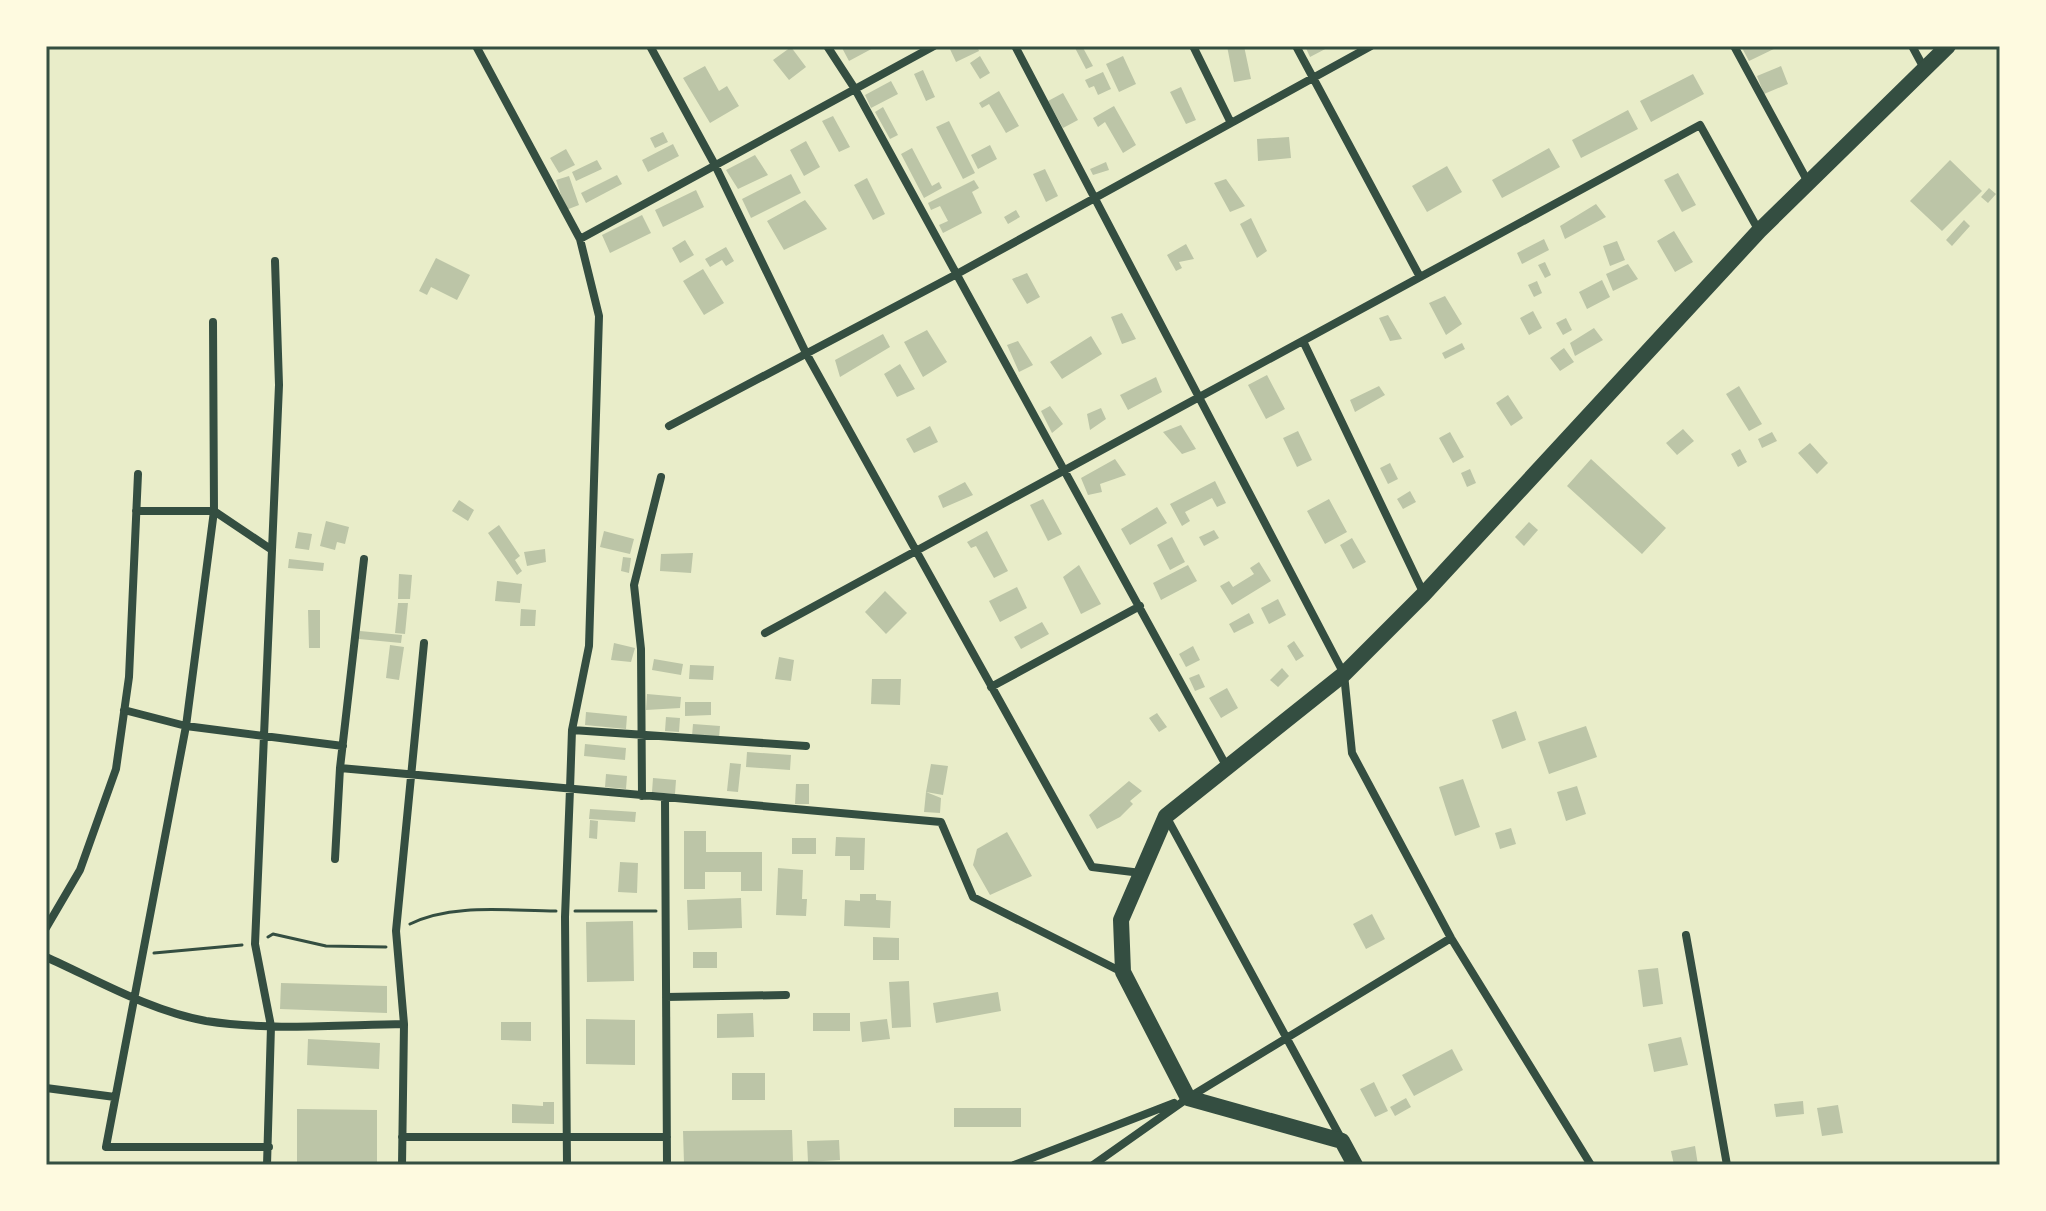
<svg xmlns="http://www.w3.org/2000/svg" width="2046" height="1211" font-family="Helvetica,sans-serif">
<rect width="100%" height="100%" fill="#e9edc9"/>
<path fill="#bcc5a7" d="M841 46H877L849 61Z
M977 46 979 51 956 62 949 47Z
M1074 46H1082L1093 66 1086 69Z
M1227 46H1244L1251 79 1234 82Z
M1305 46H1331L1310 57Z
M1741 46H1780L1749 61Z
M791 47 806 67 789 80 773 60Z
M980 56 990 73 980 79 970 63Z
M1123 56 1136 84 1119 92 1106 64Z
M705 66 719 91 727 86 739 106 710 123 683 78Z
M1781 66 1788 84 1764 94 1757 76Z
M923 70 935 97 926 101 914 74Z
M1103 72 1111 89 1098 95 1094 86 1089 88 1085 80Z
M1693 74 1704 94 1651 122 1640 101Z
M891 81 898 94 871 108 865 95Z
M1181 87 1196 120 1186 124 1170 92Z
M999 91 1019 126 1006 133 989 104 982 108 979 103Z
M1063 93 1078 120 1063 128 1048 101Z
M1114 106 1136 145 1123 153 1105 122 1098 127 1093 118Z
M883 107 898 135 890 139 875 112Z
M1628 110 1638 129 1581 158 1572 140Z
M833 116 850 147 839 152 822 121Z
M949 121 975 173 963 179 936 127Z
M663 132 668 142 655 148 650 138Z
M1289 137 1291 158 1258 161 1257 139Z
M806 141 820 167 804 176 790 150Z
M673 144 679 156 648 172 642 160Z
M990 145 997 159 978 169 971 155Z
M912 148 932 186 939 182 942 188 924 198 901 154Z
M1549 148 1560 167 1502 198 1492 180Z
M566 149 575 165 559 173 550 158Z
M755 155 768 175 738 189 726 170Z
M597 160 602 169 576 181 572 172Z
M1950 160 1982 191 1942 231 1910 201Z
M1106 162 1109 170 1093 175 1090 169Z
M1447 166 1462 192 1427 212 1412 186Z
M1045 169 1058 196 1046 202 1033 174Z
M1678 173 1696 205 1682 212 1664 180Z
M791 174 801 193 751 218 742 199Z
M617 175 622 184 586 203 581 193Z
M569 176 579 205 566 210 556 180Z
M867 178 885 214 873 220 854 185Z
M1226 179 1245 206 1230 212 1214 183Z
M974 180 979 188 972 192 982 213 943 233 939 225 948 221 940 206 931 210 928 203Z
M1989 188 1996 194 1988 203 1981 197Z
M696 190 704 207 663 227 655 210Z
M805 200 827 229 784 250 767 221Z
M1596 204 1606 217 1565 239 1560 226Z
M1016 210 1020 217 1008 224 1004 217Z
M642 215 651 233 610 253 602 235Z
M1251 218 1267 251 1257 258 1240 224Z
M1964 220 1970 226 1952 246 1946 240Z
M1674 231 1693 262 1675 272 1657 241Z
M1544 239 1549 250 1522 264 1517 253Z
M685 240 694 255 680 263 672 248Z
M1617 241 1625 260 1610 266 1603 246Z
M1186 244 1194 259 1179 262 1182 268 1176 271 1167 255Z
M726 247 734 261 726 266 722 260 710 267 705 259Z
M436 258 470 275 457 300 431 287 427 295 419 291Z
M1545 262 1551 275 1545 278 1538 265Z
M1628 264 1638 279 1613 291 1606 274Z
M703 269 724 303 704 315 683 281Z
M1027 273 1040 297 1027 304 1012 279Z
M1602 280 1610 297 1587 309 1579 292Z
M1537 281 1542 293 1534 297 1528 285Z
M1445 296 1462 324 1446 335 1429 303Z
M1533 311 1542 328 1529 335 1520 318Z
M1122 313 1136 339 1122 344 1111 317Z
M1388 315 1402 339 1390 341 1379 318Z
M1566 318 1572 330 1563 335 1556 323Z
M1594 328 1603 340 1575 356 1570 343Z
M927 330 947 362 923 377 904 342Z
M883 334 890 347 840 377 835 360Z
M1091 336 1102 354 1062 379 1050 362Z
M1018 341 1033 365 1019 372 1007 345Z
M1462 343 1465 349 1445 359 1442 353Z
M1564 348 1574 362 1560 371 1550 358Z
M900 364 915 389 897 397 884 374Z
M1267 375 1285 409 1266 419 1248 385Z
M1156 377 1162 392 1128 410 1120 395Z
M1379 386 1385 395 1355 412 1350 400Z
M1739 386 1762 424 1749 431 1726 394Z
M1508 395 1523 418 1511 426 1496 403Z
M1050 406 1063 424 1052 433 1041 411Z
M1101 408 1106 419 1090 430 1087 414Z
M1181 425 1196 449 1182 454 1163 432Z
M930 426 938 442 914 453 906 439Z
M1683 429 1694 441 1677 455 1666 443Z
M1298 431 1312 460 1297 467 1283 438Z
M1450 432 1464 457 1453 463 1439 438Z
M1772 432 1777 441 1762 448 1758 439Z
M1810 443 1828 463 1817 474 1798 453Z
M1740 449 1747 462 1738 467 1731 454Z
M1115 459 1126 475 1100 484 1102 492 1088 495 1081 478Z
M1591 459 1666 528 1642 554 1567 486Z
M1390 463 1398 479 1388 484 1380 468Z
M1470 469 1476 483 1467 487 1461 473Z
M1215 481 1226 503 1217 507 1212 498 1185 512 1190 521 1182 526 1170 504Z
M965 482 973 495 943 508 938 496Z
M1410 491 1416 502 1403 509 1397 499Z
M1043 499 1062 534 1048 541 1030 505Z
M1329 499 1347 532 1325 544 1307 511Z
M459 500 474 510 468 521 452 511Z
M1157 507 1167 523 1130 545 1121 529Z
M326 521 349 527 345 544 337 542 335 550 320 546Z
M1529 522 1538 530 1524 546 1515 537Z
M499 525 520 556 515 560 522 571 517 575 488 533Z
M1214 530 1219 538 1204 546 1199 537Z
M604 531 634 539 630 554 600 547Z
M987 531 1008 571 994 578 976 546 971 548 967 542Z
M298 532 312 534 309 550 295 548Z
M1172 537 1185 562 1170 570 1157 545Z
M1352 538 1366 562 1353 569 1340 545Z
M545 549 546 562 527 566 524 552Z
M693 553 691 573 660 571 661 554Z
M623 557 631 558 629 573 621 571Z
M289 559 324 563 323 571 288 568Z
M1259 562 1271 581 1232 605 1220 586 1229 581 1233 587 1254 574 1250 568Z
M1079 565 1101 604 1081 614 1063 577Z
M1188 565 1197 581 1161 600 1153 583Z
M399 574 412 575 410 599H398Z
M497 581 522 584 520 603 495 601Z
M1017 587 1027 608 1000 622 989 601Z
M885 591 907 613 886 634 865 612Z
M1278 599 1286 615 1269 624 1261 608Z
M398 603H408L405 634 395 633Z
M521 609 536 610 535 626H520Z
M308 610H320V648H309Z
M1249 613 1254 623 1234 633 1229 624Z
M1042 622 1049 634 1021 649 1014 637Z
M360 631 402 635 401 643 359 639Z
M1294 641 1304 656 1296 661 1287 646Z
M614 643 635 648 631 662 611 660Z
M390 645 404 647 399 680 386 678Z
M1193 646 1200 660 1186 667 1179 654Z
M779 657 794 660 791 681 775 679Z
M654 659 683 664 681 675 652 670Z
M690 665 714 666 713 680 689 679Z
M1282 668 1289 676 1278 687 1270 680Z
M1199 674 1205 687 1195 691 1189 678Z
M872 679H901L900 705 871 704Z
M1227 688 1238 708 1221 718 1209 698Z
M647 694 681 697 680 708 646 710Z
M685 702H711V715L685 716Z
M1516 711 1526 740 1502 749 1492 720Z
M586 712 627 716 626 729 585 725Z
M1157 713 1167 727 1159 732 1149 718Z
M666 717 680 718 679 732 665 731Z
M693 724 720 726 719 738 692 736Z
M1586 726 1597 757 1549 774 1538 742Z
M585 744 626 748 625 760 584 756Z
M747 752 791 755 790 770 746 767Z
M730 763 741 764 738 792 727 791Z
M931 764 948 766 943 795 926 792Z
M606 774 627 776 626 789 605 787Z
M653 778 676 780 675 794 652 792Z
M1463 779 1480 827 1455 836 1439 787Z
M1129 781 1142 791 1130 801 1133 804 1120 817 1097 829 1089 815Z
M796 784H809V804H795Z
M1577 786 1586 814 1566 821 1557 792Z
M926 792 941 798 940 813 924 812Z
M590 809 636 812 635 822 589 819Z
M590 820 598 821 597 839 589 838Z
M1511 828 1516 844 1500 849 1495 833Z
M684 831H706V852H762V891H741V872H705V889H684Z
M1007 832 1032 876 990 895 973 865 977 849Z
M836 837 865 838 864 870H850V856H835Z
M792 838H816V854H792Z
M620 862 638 863 637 893 618 892Z
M778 868 803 870 802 899H807L806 916 776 915Z
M860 894H876V900L891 901 890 928 844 926 845 900 860 901Z
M741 898 742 928 688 930 687 900Z
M1372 914 1385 939 1366 949 1353 924Z
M633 921 634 981 587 982 586 922Z
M873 937 899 938V960H873Z
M693 952H717V968H693Z
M1658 968 1663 1004 1643 1007 1638 970Z
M909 981 911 1027 892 1028 889 982Z
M281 983 387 986V1013L280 1009Z
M998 992 1001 1011 936 1023 933 1003Z
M753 1013 754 1037 717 1038V1014Z
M813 1013H850V1031H813Z
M586 1019 635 1020V1065L586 1064Z
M887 1019 890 1039 862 1042 860 1022Z
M501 1022H531V1041L501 1040Z
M1681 1037 1688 1065 1654 1072 1648 1044Z
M308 1039 380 1043 379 1069 307 1065Z
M1452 1049 1463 1070 1414 1096 1402 1075Z
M732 1073H765V1100H732Z
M1374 1082 1388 1111 1375 1117 1360 1089Z
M1406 1098 1411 1107 1395 1116 1390 1107Z
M1803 1101 1804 1114 1776 1117 1774 1104Z
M543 1102H554V1124L512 1123V1104L543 1106Z
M1838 1105 1843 1133 1822 1136 1817 1108Z
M954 1108H1021V1127H954Z
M297 1109 377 1110V1165L297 1163Z
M792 1130 793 1161 684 1163 683 1131Z
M839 1140 840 1160 808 1162 807 1141Z
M1695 1146 1698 1165H1674L1671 1151Z"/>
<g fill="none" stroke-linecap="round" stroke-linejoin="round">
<path stroke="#344e41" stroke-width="3" d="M575 911H656
M410 924C452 903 509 911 556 911
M268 937 273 934 326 946 386 947
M154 953 242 945"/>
<path stroke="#344e41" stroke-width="8" d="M476 46 580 239
M650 46 715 165 806 353 1092 867 1141 873
M827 46 855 89 1228 769
M1015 46 1344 674 1352 753 1451 938 1591 1165
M1193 46 1231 123
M1296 46 1420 277
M1734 46 1808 182
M1912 46 1925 70
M213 322 214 511 186 726 106 1147H269
M1303 341 1424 594
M669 426 955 275 1371 46
M136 511H214L272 550 279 385 275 261
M765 633 1700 125 1759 231
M991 687 1140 606
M124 710 186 726 343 746
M572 730 806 746
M340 768 941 822 973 897 1122 972
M642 796 641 649 634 585 661 477
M665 798 667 1165
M1167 818 1342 1140
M335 859 340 768 364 559
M46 928 80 870 116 769 129 677 138 474
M1686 935 1727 1165
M46 957C97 980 150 1011 206 1021 271 1031 339 1025 404 1024
M666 997 786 995
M46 1088 115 1097
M402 1137H667
M267 1165 271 1026 255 944 272 550
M402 1165 404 1024 396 931 424 643
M567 1165 565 917 570 789 572 730 589 646 599 316 580 239 934 46
M1014 1165 1174 1103
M1093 1165 1188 1098 1451 938"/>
<path stroke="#344e41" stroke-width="16" d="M1355 1165 1342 1141 1188 1098 1123 972 1121 920 1166 816 1344 674 1424 594 1759 231 1948 46"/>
</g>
<rect width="2046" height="1211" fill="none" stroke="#fefae0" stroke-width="96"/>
<rect x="48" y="48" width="1950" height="1115" fill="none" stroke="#344e41" stroke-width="3"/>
</svg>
